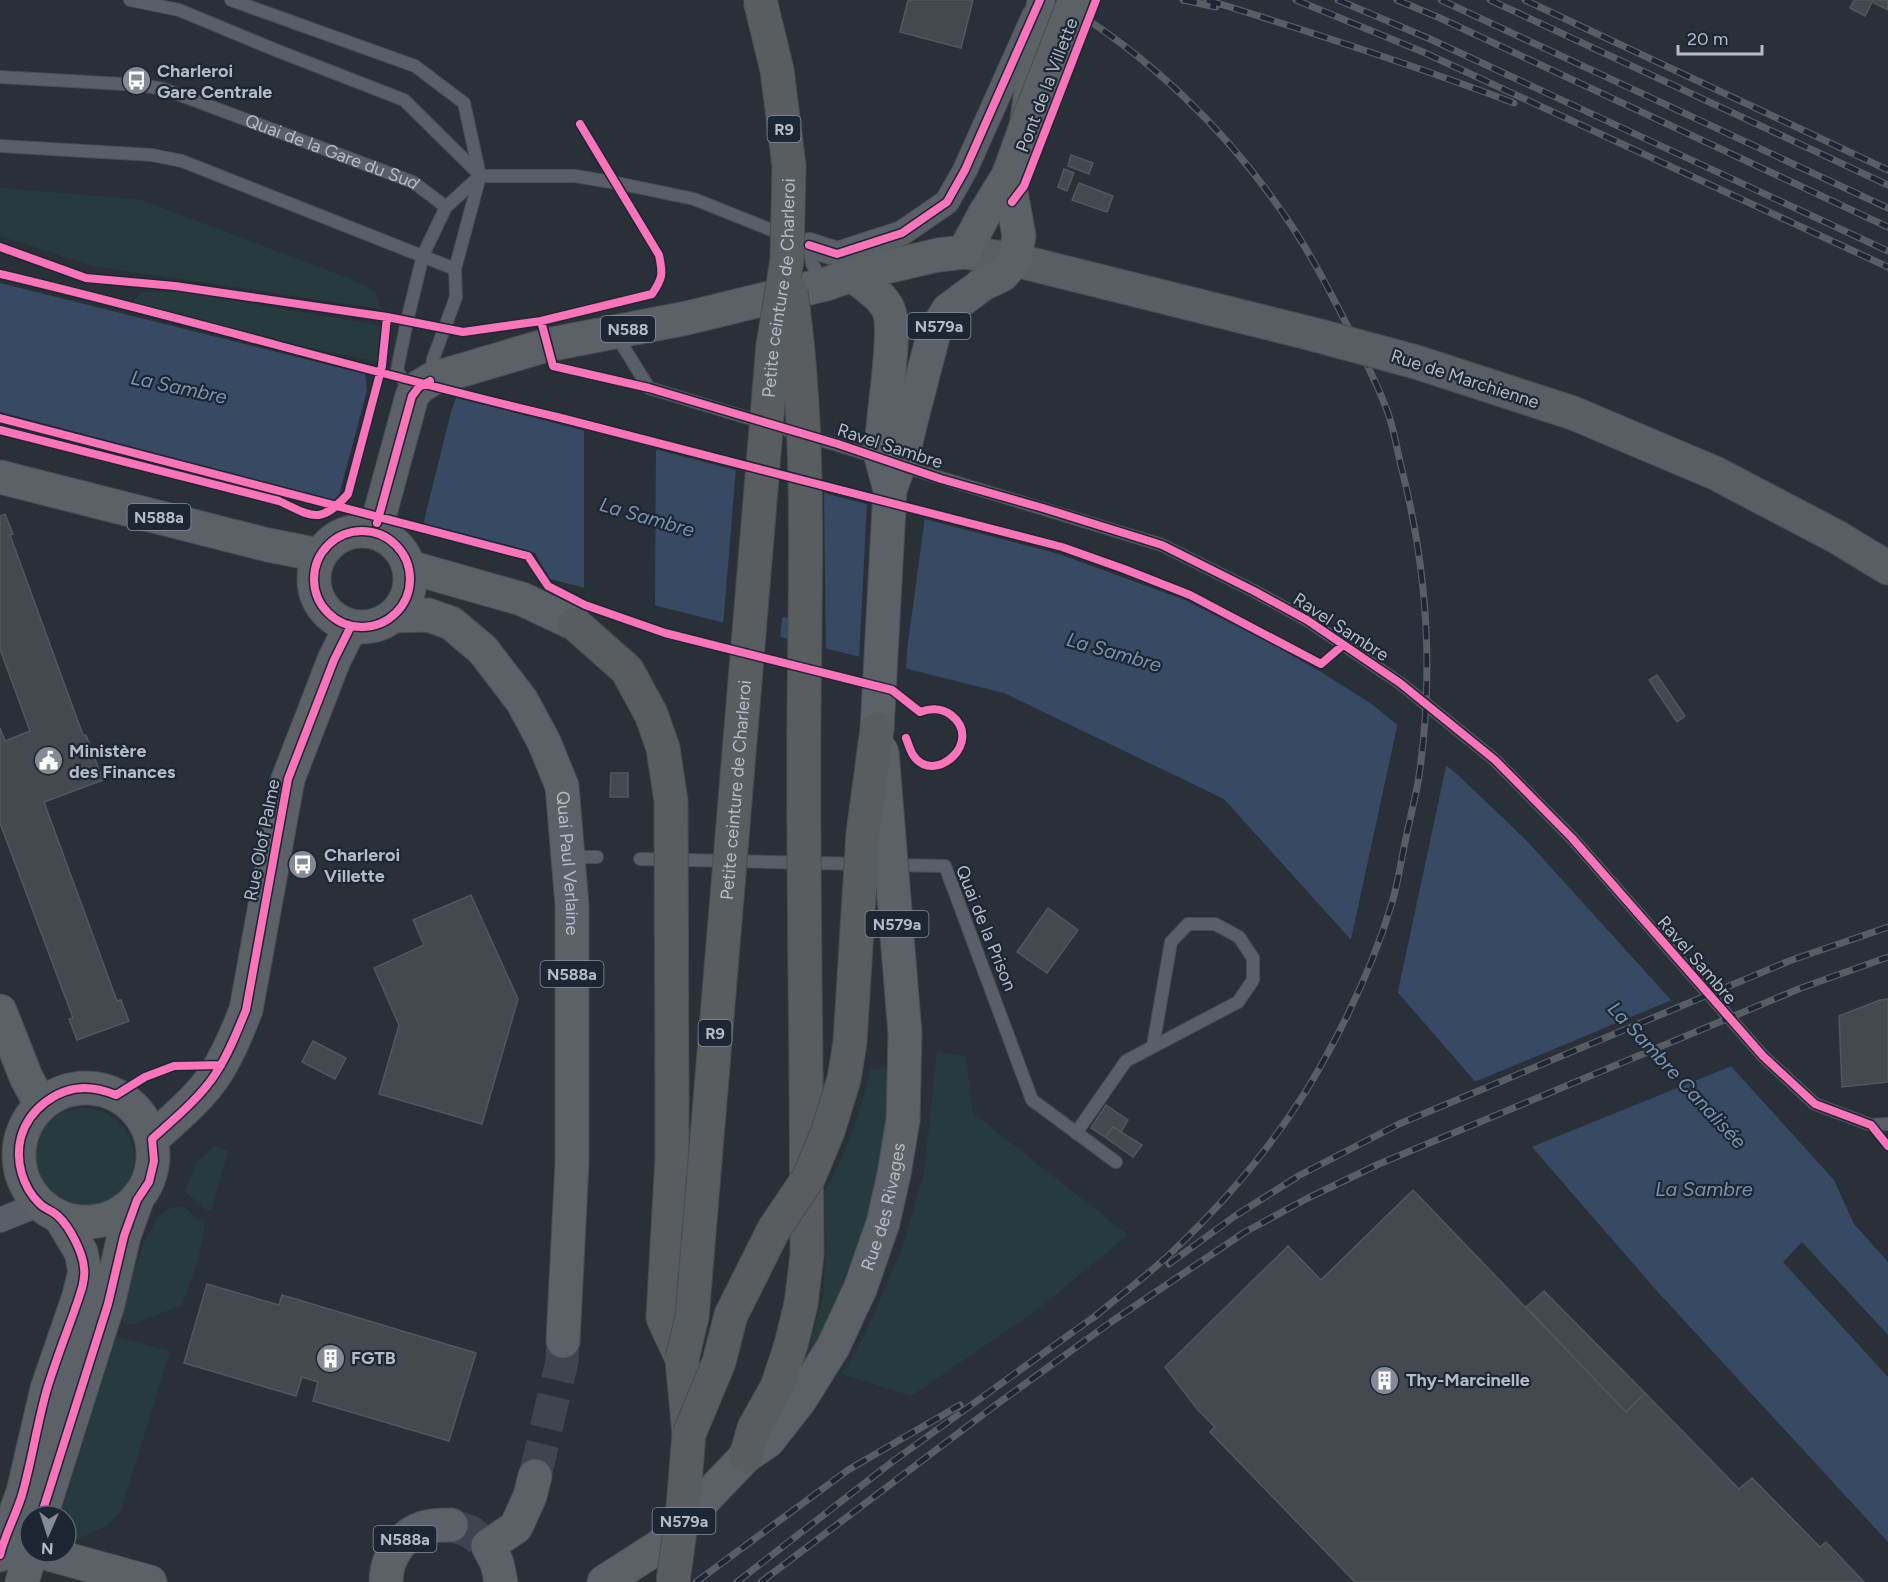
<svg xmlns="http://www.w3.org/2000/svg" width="1888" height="1582" font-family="Figtree,sans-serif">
<rect width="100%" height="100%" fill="#2a3038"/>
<path fill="#273a3e" d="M0 188 138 199 351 279 375 291 381 309 93 266 0 236Z
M141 292H184L383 326 378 362 200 325 133 302Z
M937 1052 966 1056 973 1113 1128 1235 1033 1313 911 1396 842 1374 866 1332 903 1246 924 1172Z
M891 1068 890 1120 870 1227 815 1359 808 1353 823 1296 826 1239 824 1192 843 1155 862 1103 870 1069Z
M34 1158a50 50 0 1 1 100 0a50 50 0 1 1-100 0Z
M216 1146 228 1151 212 1209 208 1211 184 1191 198 1160Z
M183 1206 205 1225 198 1261 182 1305 131 1325 121 1321C128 1293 141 1231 165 1211 169 1208 177 1207 183 1206Z
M116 1337 170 1351 121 1511 108 1525 76 1540 66 1533V1516H61L62 1508Z"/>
<path fill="#384963" d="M0 283 365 374 1059 554 1185 600 1265 640 1321 672 1373 705 1459 776 1527 841 1834 1180 1854 1224 1888 1262V1335L1802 1242 1783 1262 1888 1377V1542L1657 1291 1380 972 1224 799 1004 693 550 579 535 553 0 412Z"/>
<path fill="#2a3038" d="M360 370 460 396 456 398 451 412 423 525 332 502 339 495 367 390 365 374Z
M584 429 656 448 655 610 584 591Z
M736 468 824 491 826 652 792 643V618L782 617 780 641 723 626Z
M867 502 925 517 907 650 906 672 859 660Z
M1398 722 1447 762 1397 996 1350 944Z
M1674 999 1734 1065 1529 1148 1472 1083Z"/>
<path fill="#444950" stroke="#52575f" stroke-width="1.5" d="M908 0H973L961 48 900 32Z
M1854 0H1873L1865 16 1850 8Z
M1873 0H1888V10L1872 2Z
M1071 155 1093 163 1089 174 1068 166Z
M1064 169 1074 173 1067 191 1058 187Z
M1079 183 1113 196 1107 212 1072 200Z
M5 514 13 534 10 535 83 735H86L103 780 44 802 117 1001 121 1000 129 1021 77 1040 69 1019 73 1018 0 823V728L5 741 30 731 0 649V516Z
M1657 675 1685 716 1677 722 1649 680Z
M611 773H628V797H610Z
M471 895 518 999 482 1124 379 1094 399 1025 374 968 424 945 413 920Z
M1048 908 1078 930 1047 973 1017 952Z
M1888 999V1082L1842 1087 1839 1016 1880 1000Z
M313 1041 346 1058 335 1079 302 1062Z
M1106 1105 1128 1120 1121 1132 1113 1127 1105 1137 1091 1128Z
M1113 1127 1142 1145 1133 1157 1105 1137Z
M1413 1190 1626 1412 1645 1393 1739 1489 1752 1478 1820 1547 1826 1542 1864 1582H1355L1210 1432 1215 1427 1198 1410 1165 1367 1288 1246 1321 1280Z
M207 1284 279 1305 282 1295 476 1353 449 1441 313 1401 318 1382 302 1377 296 1396 184 1363Z
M1544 1291 1645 1393 1626 1412 1526 1307Z"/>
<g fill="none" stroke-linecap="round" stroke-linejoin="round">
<path stroke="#3f454e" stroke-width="33" stroke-dasharray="33 16" stroke-linecap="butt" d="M535 1476 562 1361 563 1341
M451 1525 471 1532 484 1543"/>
<defs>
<g id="service">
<path d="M130 0 179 10 278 51 404 100 480 175"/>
<path d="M231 0 415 66 464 103 480 176 455 269 456 297 433 359 432 376"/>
<path id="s1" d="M0 77 140 85 164 89 413 182 446 207"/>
<path d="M0 146 152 155 182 161 455 269"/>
<path d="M806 244 809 245 812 264 825 283"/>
<path d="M616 335 649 388 877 457"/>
<path d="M411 394 397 370 407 321 423 255 446 207 480 176H575L617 183 694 199 784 235"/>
<path d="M899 465 1162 545 1254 591 1307 620 1400 683 1495 760 1572 838 1763 1056 1815 1104 1871 1125 1888 1124"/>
<path d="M569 857H597"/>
<path d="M640 859 861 864"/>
<path d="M894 865 945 866 1032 1100 1116 1162"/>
<path d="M1076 1133 1126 1061 1238 1002 1253 980V958L1239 937 1215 924H1188L1171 942 1153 1046"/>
</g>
<path id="minor" d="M809 245 837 254 902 233 947 202 965 170 1034 16
M0 1220 40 1204"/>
<path id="secondary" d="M964 252 1015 260 1316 335
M1416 362 1573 413 1715 473 1837 537 1888 568"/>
<g id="primary">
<path d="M852 275C864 285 883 295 889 311 896 329 886 394 884 418"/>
<path d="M910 425 931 344 934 333 948 310 983 284 1002 275 1015 260 1019 236 1008 176"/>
<path d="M0 477 268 545 319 555"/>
<circle cx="362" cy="579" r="48"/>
<path d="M375 532 412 396 419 387 432 379 547 345 687 318 826 284 852 275 938 255 964 252 984 215 1008 176 1026 126 1044 0"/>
<path d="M409 567 522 599 575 624"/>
<path id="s2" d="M394 616 428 615 451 623 483 650 522 701 544 742 562 786 572 905V1163L563 1341"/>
<path d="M877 729 890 490"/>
<path d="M0 1011 26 1077 41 1105"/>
<circle cx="86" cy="1155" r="67"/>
<path d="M152 1139C174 1119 200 1098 216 1073 229 1053 237 1032 246 1010L288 779 334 660 351 626"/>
<path d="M41 1516 108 1304 124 1236 137 1200"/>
<path d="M41 1552 150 1582"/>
<path d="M0 1555 23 1492 47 1389 79 1296 85 1271 81 1252 60 1217"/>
<path d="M22 1582 31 1552"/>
<path d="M386 1582C386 1556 404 1530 431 1526 438 1525 445 1525 451 1525"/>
<path d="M501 1582 497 1563 488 1546 516 1527 530 1496 535 1476"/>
<path id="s3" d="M604 1582 660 1546 746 1456 768 1441 800 1400 833 1347 860 1289 883 1223 894 1174 903 1120"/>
</g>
<path id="motorway" d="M672 1094V1158L663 1318 682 1359 689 1434 683 1507
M746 1456 754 1428 777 1387 791 1345 801 1304 807 1255 806 1077"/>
</defs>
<use href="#service" stroke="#484c53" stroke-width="14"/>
<use href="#minor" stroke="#484c53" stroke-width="26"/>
<use href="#secondary" stroke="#484c53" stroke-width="35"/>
<use href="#primary" stroke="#484c55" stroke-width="35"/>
<use href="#motorway" stroke="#474c53" stroke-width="35"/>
<use href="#service" stroke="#5a5e66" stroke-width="12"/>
<use href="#minor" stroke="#5a5e66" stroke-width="24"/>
<use href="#secondary" stroke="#595d64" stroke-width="33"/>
<use href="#primary" stroke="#5c6168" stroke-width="33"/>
<use href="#motorway" stroke="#5a5d60" stroke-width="33"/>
<defs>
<path id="rail" d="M1056 0C1148 54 1227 130 1287 219 1309 251 1327 286 1345 321 1360 350 1377 382 1388 413 1394 430 1397 449 1401 466 1427 567 1434 673 1419 776 1416 797 1410 817 1406 838 1401 860 1398 884 1391 906 1371 971 1341 1033 1306 1091 1269 1150 1223 1204 1171 1253 1147 1276 1119 1296 1093 1318
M1183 0 1216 7
M1207 0C1311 32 1413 65 1514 103
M1296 0 1423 52 1888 267
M1338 0 1430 39 1888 251
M1397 0 1440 18 1888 227
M1441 0 1888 208
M1490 0 1888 185
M1525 0 1888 170
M1169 1264 1235 1216 1300 1175 1399 1124 1789 961 1888 927
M696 1582 848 1470 960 1405
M737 1582 892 1462 1098 1314
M761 1582 993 1407 1111 1322 1245 1232 1308 1198 1379 1164 1801 988 1888 957"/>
</defs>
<use href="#rail" stroke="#595d64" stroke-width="7"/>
<use href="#rail" stroke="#1d2633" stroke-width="4.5" stroke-dasharray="14" stroke-linecap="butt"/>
<defs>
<path id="secondary-bridge" d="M1316 335 1416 362"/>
<path id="primary-bridge" d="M1026 126 1075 0
M884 418 880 453 890 490
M890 490 904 451 910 425
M882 751 905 1034 903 1120"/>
<g id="motorway-bridge">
<path d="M791 292C811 432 805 573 804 714 803 835 805 956 806 1077"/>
<path d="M575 624 627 670 651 714 663 748 671 801 672 1094"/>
<path id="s4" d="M682 1359 692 1317 773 345 787 260 789 166 777 70 760 0"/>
<path d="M689 1434 719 1362 731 1315 774 1229 809 1177 828 1131 844 1079 850 1042 863 833 877 729"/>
<path d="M673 1582 683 1507"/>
</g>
</defs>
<use href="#secondary-bridge" stroke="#484c53" stroke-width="35" stroke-linecap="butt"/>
<use href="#primary-bridge" stroke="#484c55" stroke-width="35" stroke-linecap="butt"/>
<use href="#motorway-bridge" stroke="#474c53" stroke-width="35" stroke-linecap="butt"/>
<use href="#secondary-bridge" stroke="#595d64" stroke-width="33"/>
<use href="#primary-bridge" stroke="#5c6168" stroke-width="33"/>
<use href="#motorway-bridge" stroke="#5a5d60" stroke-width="33"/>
<defs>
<path id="cycleway" d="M1012 202 1024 186 1096 0
M809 245 837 254 902 233 947 202 965 170 1040 0
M0 247 86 278 175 286 387 317 463 332 541 321 652 294C663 278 663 274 659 255L580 124
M0 274C187 318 370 373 557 417L1062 547 1124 569 1190 595 1321 664 1343 645
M541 321 553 366 649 388 838 444 941 479 1043 508 1162 545 1254 591 1307 620 1400 683 1495 760 1572 838 1763 1056 1815 1104 1871 1125 1888 1146
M0 418 528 556 548 586 585 605 665 633 892 690 920 712C931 708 942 708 951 715 985 741 934 787 913 755 910 750 908 743 906 738
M0 430 279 501C313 517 320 525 348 494L382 366 387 317
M377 523 412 396 419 387 430 381
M314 579a48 48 0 1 1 96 0a48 48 0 1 1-96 0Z
M41 1516 108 1304 124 1236 137 1200 149 1182 154 1161 152 1139C174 1119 200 1098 216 1073 229 1053 237 1032 246 1010L288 779 334 660 351 626
M0 1555C5 1534 16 1515 22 1495 32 1460 37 1424 47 1389 55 1363 65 1337 74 1312 78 1299 86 1282 84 1268 83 1253 70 1227 58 1216 53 1211 45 1209 40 1204 22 1187 15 1160 21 1137 29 1109 57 1088 85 1088 96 1088 106 1091 116 1095L145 1077 174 1066 221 1065"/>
</defs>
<use href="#cycleway" stroke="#1d2633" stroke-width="11"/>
<use href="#cycleway" stroke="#fb73b8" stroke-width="8"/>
</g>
<defs>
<symbol id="bus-disc" viewBox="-11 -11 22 22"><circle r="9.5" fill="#848b96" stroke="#1d2633"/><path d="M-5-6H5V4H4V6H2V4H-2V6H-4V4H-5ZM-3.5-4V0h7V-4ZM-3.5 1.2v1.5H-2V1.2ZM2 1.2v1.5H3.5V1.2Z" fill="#fff"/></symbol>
<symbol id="civic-disc" viewBox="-11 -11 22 22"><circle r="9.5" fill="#848b96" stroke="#1d2633"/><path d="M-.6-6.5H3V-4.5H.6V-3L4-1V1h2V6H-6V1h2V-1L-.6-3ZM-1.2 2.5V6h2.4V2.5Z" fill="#fff"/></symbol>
<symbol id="building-disc" viewBox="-11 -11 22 22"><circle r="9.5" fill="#848b96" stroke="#1d2633"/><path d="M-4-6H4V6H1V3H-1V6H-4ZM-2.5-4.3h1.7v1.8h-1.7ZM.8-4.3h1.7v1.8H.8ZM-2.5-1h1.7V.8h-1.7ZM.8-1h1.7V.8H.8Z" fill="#fff"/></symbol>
</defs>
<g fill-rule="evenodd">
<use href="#bus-disc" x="120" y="64" width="33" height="33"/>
<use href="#civic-disc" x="32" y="744" width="33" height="33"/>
<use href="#bus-disc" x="286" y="848" width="33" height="33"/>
<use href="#building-disc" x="314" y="1342" width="33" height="33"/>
<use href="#building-disc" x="1368" y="1364" width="33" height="33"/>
</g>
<g text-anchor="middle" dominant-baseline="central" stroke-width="4.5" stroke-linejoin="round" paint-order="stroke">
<g fill="#1d2633" stroke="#878f9c" stroke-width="1.5">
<rect x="767.5" y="116" width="33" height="26" rx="4.5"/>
<rect x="907.5" y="313" width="63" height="26" rx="4.5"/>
<rect x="601" y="316" width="54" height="26" rx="4.5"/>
<rect x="127.5" y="504" width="63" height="26" rx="4.5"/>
<rect x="865.5" y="911" width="63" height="26" rx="4.5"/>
<rect x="540.5" y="961" width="63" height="26" rx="4.5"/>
<rect x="698.5" y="1020" width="33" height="26" rx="4.5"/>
<rect x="652.5" y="1508" width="63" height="26" rx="4.5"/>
<rect x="373.5" y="1526" width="63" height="26" rx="4.5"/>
</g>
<g font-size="16" font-weight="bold" fill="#b4bcc9">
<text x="784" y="129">R9</text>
<text x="939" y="326">N579a</text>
<text x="628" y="329">N588</text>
<text x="159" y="517">N588a</text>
<text x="897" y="924">N579a</text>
<text x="572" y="974">N588a</text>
<text x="715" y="1033">R9</text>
<text x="684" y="1521">N579a</text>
<text x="405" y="1539">N588a</text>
</g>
<g font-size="18" font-weight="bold" fill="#b4bcc9" stroke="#1d2633" text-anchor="start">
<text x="157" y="71">Charleroi<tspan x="157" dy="21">Gare Centrale</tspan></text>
<text x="69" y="751">Ministère<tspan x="69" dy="21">des Finances</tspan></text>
<text x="324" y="855">Charleroi<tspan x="324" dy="21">Villette</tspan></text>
<text x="351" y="1358">FGTB</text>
<text x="1406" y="1380">Thy-Marcinelle</text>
</g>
<g font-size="18" fill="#b4bcc9" stroke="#1d2633">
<text transform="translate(1047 85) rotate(-69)">Pont de la Villette</text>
<text stroke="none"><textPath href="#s1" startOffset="344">Quai de la Gare du Sud</textPath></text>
<text stroke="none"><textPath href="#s4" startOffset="1076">Petite ceinture de Charleroi</textPath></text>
<text transform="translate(1465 379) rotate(18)">Rue de Marchienne</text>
<text transform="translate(890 446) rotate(18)">Ravel Sambre</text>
<text transform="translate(1341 627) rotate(33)">Ravel Sambre</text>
<text stroke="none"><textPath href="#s4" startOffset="572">Petite ceinture de Charleroi</textPath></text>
<text transform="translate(262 840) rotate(-79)">Rue Olof Palme</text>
<text stroke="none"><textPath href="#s2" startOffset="336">Quai Paul Verlaine</textPath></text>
<text transform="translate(986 928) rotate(68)">Quai de la Prison</text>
<text transform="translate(1697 960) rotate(49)">Ravel Sambre</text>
<text stroke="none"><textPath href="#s3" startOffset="482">Rue des Rivages</textPath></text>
</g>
<g font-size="20" font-style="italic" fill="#7c92b1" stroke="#1d2633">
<text transform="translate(179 387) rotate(12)">La Sambre</text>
<text transform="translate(647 517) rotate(16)">La Sambre</text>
<text transform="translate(1114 652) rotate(16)">La Sambre</text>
<text transform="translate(1677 1075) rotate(47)">La Sambre Canalisée</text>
<text x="1704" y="1189">La Sambre</text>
</g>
</g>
<g transform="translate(48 1534) rotate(183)"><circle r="28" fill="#1d2633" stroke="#59626f" stroke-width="1.5"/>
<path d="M0-4.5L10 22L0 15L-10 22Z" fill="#848b96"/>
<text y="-9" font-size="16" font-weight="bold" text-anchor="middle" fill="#b4bcc9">N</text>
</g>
<path d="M1678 45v9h84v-9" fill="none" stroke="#b4bcc9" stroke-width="3"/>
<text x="1687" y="45" font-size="18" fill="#b4bcc9" stroke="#1d2633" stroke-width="4.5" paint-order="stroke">20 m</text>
</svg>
